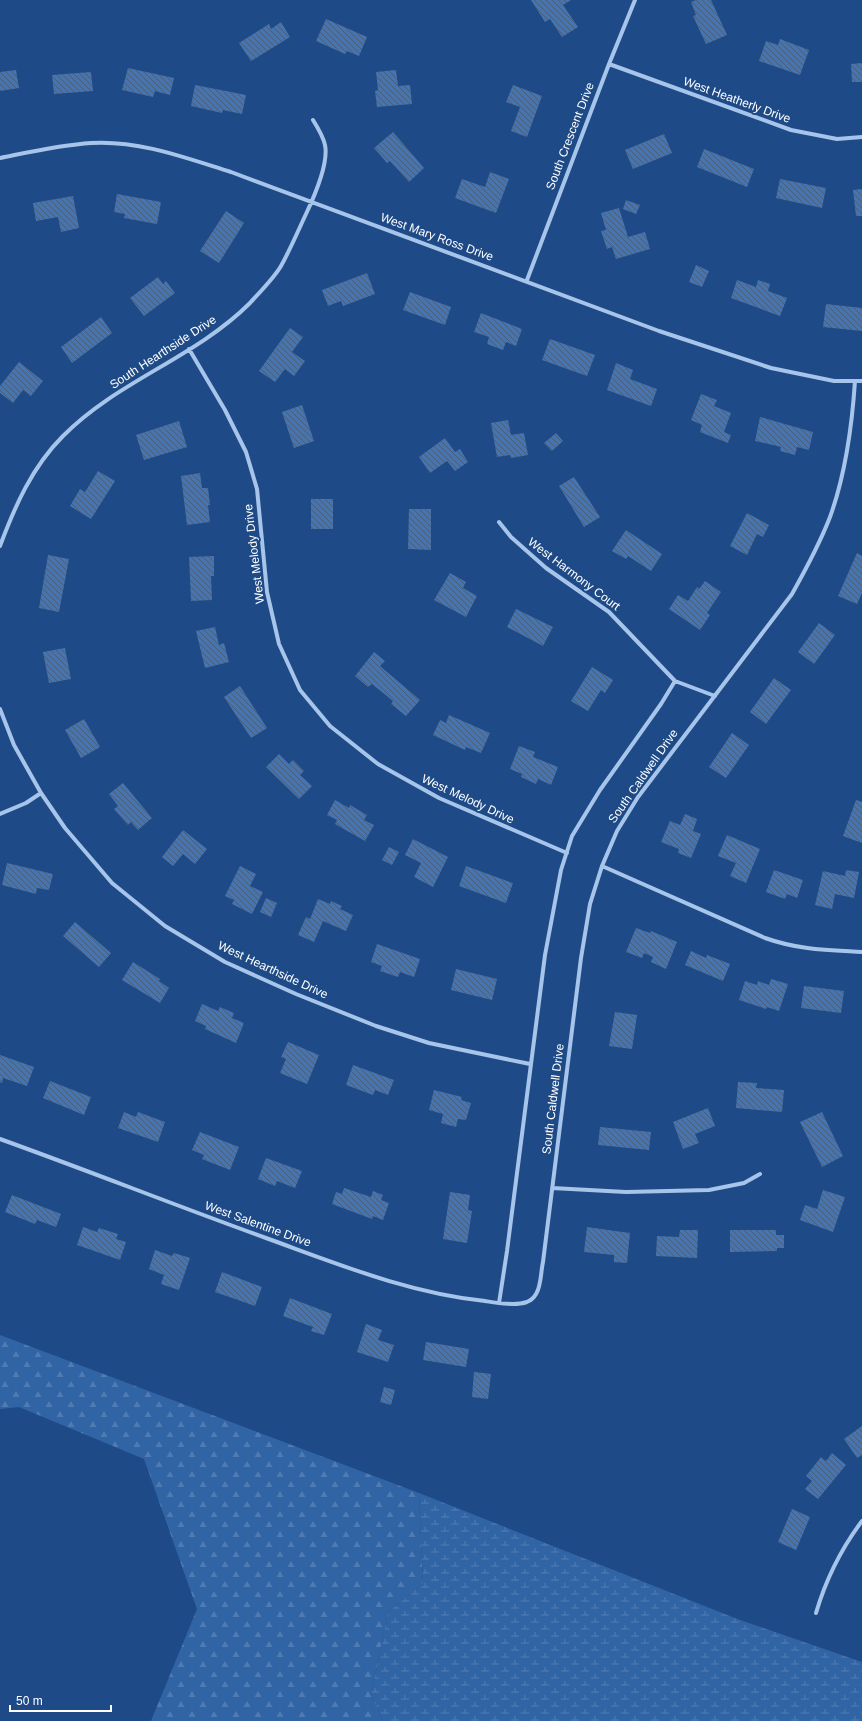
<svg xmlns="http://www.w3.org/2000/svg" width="862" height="1721" font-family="Arial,sans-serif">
<defs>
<pattern id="forest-firs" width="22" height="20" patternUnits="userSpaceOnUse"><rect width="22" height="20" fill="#3164a5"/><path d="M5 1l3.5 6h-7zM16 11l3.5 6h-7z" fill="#507bb2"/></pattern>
<pattern id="wetland-marsh" width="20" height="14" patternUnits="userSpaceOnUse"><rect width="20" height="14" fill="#3164a5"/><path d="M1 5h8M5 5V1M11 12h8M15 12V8" fill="none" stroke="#507bb2"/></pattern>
<pattern id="building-back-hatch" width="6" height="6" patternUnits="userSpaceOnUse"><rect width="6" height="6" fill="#4674b0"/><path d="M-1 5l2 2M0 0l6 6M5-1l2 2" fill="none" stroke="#495e79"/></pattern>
</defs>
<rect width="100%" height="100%" fill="#1e4b87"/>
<path fill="url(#forest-firs)" d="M0 1335 419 1493 423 1583 388 1612 371 1695 383 1721H151L197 1609 144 1459 19 1407 0 1409Z"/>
<path fill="url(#wetland-marsh)" d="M419 1493 740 1620 862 1662V1721H383L371 1695 388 1612 423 1583Z"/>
<path fill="url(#building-back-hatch)" d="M531 0H571L563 5 578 27 562 37 550 19 545 22Z
M696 0H711L727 35 706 44 693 16 696 15 691 2Z
M326 19 367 37 359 56 347 51 345 54 316 41Z
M281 22 290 37 251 61 239 43 269 24 271 29Z
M780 39 809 50 800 75 759 61 766 41 778 45Z
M862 63V82H852L851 64Z
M128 68 174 78 170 95 155 91 153 97 122 90Z
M16 70 19 88 0 91V72Z
M396 70 398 86 410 85 412 104 377 107 375 91 378 90 376 72Z
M91 72 93 91 54 94 52 75Z
M195 85 246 95 242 114 223 110 222 113 191 106Z
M513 85 542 96 527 137 511 131 520 107 506 102Z
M393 132 424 168 409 182 390 161 387 163 374 148Z
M664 134 672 153 633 169 625 150Z
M704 149 754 169 747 187 697 167Z
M490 172 509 179 496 213 455 198 462 179 485 187Z
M780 179 826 188 822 208 776 198Z
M862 189V216H856L853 190Z
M117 194 161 202 157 224 124 218 125 214 114 212Z
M73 196 79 228 61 232 58 217 36 221 33 203Z
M626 200 640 205 636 214 623 209Z
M619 208 628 237 645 232 650 249 616 259 612 247 607 249 601 231 606 230 601 213Z
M226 211 244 223 219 263 200 251Z
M696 265 709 271 702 287 689 282Z
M367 273 375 294 343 306 341 301 328 306 322 290Z
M158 277 163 284 166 281 175 293 144 316 130 298Z
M737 280 756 287 758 280 770 284 768 291 787 298 780 316 731 298Z
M410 292 451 307 445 325 403 310Z
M826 304 862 308V331L823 327Z
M481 313 522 329 516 346 506 342 503 350 487 344 489 337 474 332Z
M101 317 112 333 72 363 61 347Z
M290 328 303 337 292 352 305 361 294 376 285 369 275 382 259 371Z
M550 339 595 355 587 376 542 360Z
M19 362 43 381 31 396 23 390 13 403 0 393V386Z
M616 363 633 370 630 379 657 389 651 406 607 390Z
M701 394 717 400 714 406 731 413 724 432 731 435 728 443 700 432 702 425 691 420Z
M302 405 314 441 294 448 282 412Z
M760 417 813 432 809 450 797 447 795 455 780 451 781 447 755 441Z
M508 420 511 435 524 433 528 455 511 458 510 455 497 457 491 423Z
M179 421 187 447 144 460 136 435Z
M556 433 563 441 552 451 544 443Z
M445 438 455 452 460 449 468 462 455 471 447 461 430 473 419 457Z
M98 471 115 481 91 519 70 506 80 489 85 492Z
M200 473 202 488H208L210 505H208L210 522 187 525 181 476Z
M574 477 600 517 584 527 559 486Z
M311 499H333V529H311Z
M409 509H431V550L408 549Z
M747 513 769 525 763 537 757 534 747 555 730 546Z
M626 530 662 554 651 571 628 556 626 559 612 551Z
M857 553 862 556V593L857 604 838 596Z
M48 555 69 559 59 612 39 608Z
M214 556V576H211L212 600 191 601 189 557Z
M450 573 466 582 463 588 477 596 466 617 434 600Z
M705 581 721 592 707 613 710 615 700 630 669 609 678 595 688 601 697 587 699 589Z
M516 609 553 627 543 646 507 627Z
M819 623 835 635 814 664 798 652Z
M215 627 219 645 224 643 229 662 205 668 196 631Z
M65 648 71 679 49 683 43 652Z
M374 652 385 661 380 666 420 700 406 716 391 704 393 701 372 684 368 687 355 676Z
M592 667 613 680 605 693 601 690 588 711 571 701Z
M774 678 791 690 766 724 750 712Z
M240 686 267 728 251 738 224 697Z
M449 715 490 733 481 753 466 747 465 750 433 735 440 720 446 723Z
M84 719 100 747 81 758 65 730Z
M732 733 749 745 726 778 709 767Z
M519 746 535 752 533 757 558 767 551 785 538 779 536 784 521 777 522 774 510 769Z
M279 754 289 764 293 760 304 771 300 775 312 786 299 799 266 767Z
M123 783 152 818 138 830 131 822 128 825 114 809 118 806 109 794Z
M335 800 349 808 350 805 367 815 364 820 374 825 365 841 335 824 337 820 327 815Z
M856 800 862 802V843L843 836Z
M685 814 697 819 693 831 701 834 691 858 678 853 679 849 661 842 670 821 680 825Z
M183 830 207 849 195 864 183 854 173 866 162 857Z
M727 835 760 849 746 883 730 876 736 863 718 856Z
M413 839 448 857 433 887 414 877 421 863 405 855Z
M389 847 399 852 392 865 382 860Z
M7 863 53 874 49 890 37 888 36 894 2 885Z
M240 866 256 874 250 886 263 892 252 914 232 904 234 900 225 896Z
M466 866 513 883 506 903 459 886Z
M774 870 803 880 797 898 787 894 785 899 766 892Z
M846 870 859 872 854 898 835 894 832 909 815 905 823 871 845 876Z
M266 898 277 903 271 917 260 912Z
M318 899 330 904 331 901 342 906 340 909 353 915 346 931 323 921 314 942 298 935 306 917 310 919Z
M75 922 111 953 99 967 63 936Z
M636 928 650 933 651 931 677 942 666 969 651 962 653 957 644 953 642 958 626 952Z
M377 944 420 959 414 977 400 972 398 977 380 971 382 966 371 962Z
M691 951 706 958 707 955 730 964 723 981 685 965Z
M133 962 160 979 159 981 169 988 160 1003 122 980Z
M456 969 497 979 492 1000 451 990Z
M771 979 788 984 779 1011 767 1007 766 1009 739 1000 745 981 757 985 758 981 769 985Z
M804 986 844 991 841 1013 801 1008Z
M202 1004 218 1011 220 1007 234 1013 232 1018 244 1023 236 1043 205 1029 206 1026 195 1021Z
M615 1012 637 1015 632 1049 609 1046Z
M288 1042 319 1055 307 1084 280 1073 286 1059 281 1057Z
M0 1055 34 1067 27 1086 3 1078 2 1083 0 1082Z
M353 1065 394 1080 388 1095 375 1090 373 1095 346 1085Z
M50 1081 91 1097 84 1115 43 1098Z
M738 1082 757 1083 756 1088 784 1090 782 1112 736 1108Z
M434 1090 462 1097 461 1100 471 1103 466 1120 458 1119 456 1127 441 1123 443 1114 429 1110Z
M708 1108 715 1126 695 1134 699 1143 683 1149 673 1122Z
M124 1112 136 1117 138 1112 165 1122 158 1142 118 1128Z
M822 1112 843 1156 822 1167 800 1122Z
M600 1127 651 1132 649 1150 598 1145Z
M200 1132 239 1147 230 1170 202 1159 204 1155 192 1150Z
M266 1158 302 1171 295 1188 277 1181 275 1186 258 1179Z
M344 1188 371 1197 373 1191 383 1195 381 1200 389 1203 383 1220 373 1216 372 1219 332 1204 336 1192 342 1194Z
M823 1190 845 1197 833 1232 800 1220 805 1205 817 1209Z
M450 1192 470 1195 468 1210 472 1211 467 1243 443 1239Z
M12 1195 61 1214 56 1227 37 1220 35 1224 5 1212Z
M83 1227 97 1232 99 1228 118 1234 116 1239 126 1242 120 1260 77 1245Z
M587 1227 630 1233 627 1263 614 1262V1255L584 1252Z
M680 1230H698L697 1258 656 1256 657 1236 679 1237Z
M730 1230H776V1235H784V1248H777V1251L730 1252Z
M155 1250 172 1256 174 1253 190 1258 179 1290 161 1284 164 1275 149 1269Z
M222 1272 262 1287 255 1306 215 1292Z
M290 1298 332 1314 324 1335 311 1331 313 1327 283 1316Z
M366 1324 382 1330 378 1340 394 1345 388 1362 357 1352Z
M426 1342 469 1349 466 1367 423 1360Z
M474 1372 491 1374 488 1399 472 1397Z
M384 1387 395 1390 391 1405 380 1402Z
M862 1426V1455L857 1458 844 1439Z
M832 1453 846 1465 818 1499 805 1489 812 1481 806 1476 821 1457 826 1461Z
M792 1509 810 1517 796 1550 778 1542Z"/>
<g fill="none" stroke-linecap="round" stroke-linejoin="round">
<path stroke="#a7c5eb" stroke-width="4" d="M609 64 791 130 837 139 862 137
M0 158C30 152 60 145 91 143 139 140 186 158 231 172L659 331 771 368 834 381H862
M527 280 609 64 635 0
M189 349 225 410 246 452 257 489 267 592 279 644 300 690 330 726 378 764 439 798 567 853
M499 522 511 537 546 568 609 612 675 681 715 696
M0 546C15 506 32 467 63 436 117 381 195 358 250 303 259 293 274 278 281 266 290 250 298 231 306 214 314 197 329 164 325 145 323 136 318 128 313 120
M0 709 14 745 41 793 65 828 112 883 165 926 225 962 296 994 376 1026 429 1043 530 1064
M0 814 26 803 41 793
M602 866 765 938C799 950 827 950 862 952
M0 1139C89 1171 177 1206 266 1238 338 1264 408 1293 485 1301 498 1303 515 1306 527 1302 542 1296 540 1275 543 1262L581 958 590 904 602 866 617 831 638 797 792 594C806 569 820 543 830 517 846 473 852 426 855 381
M552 1188 626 1192 709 1190 744 1183 760 1174
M499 1303 507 1251 545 955 561 870 572 836 600 790 661 704 675 681
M816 1613C826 1579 841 1549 862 1521"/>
</g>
<g text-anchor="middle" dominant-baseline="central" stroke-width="4" stroke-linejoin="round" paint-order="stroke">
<g font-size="12" fill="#fff" stroke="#1e4b87">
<text transform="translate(737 100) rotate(20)">West Heatherly Drive</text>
<text transform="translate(570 136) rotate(-69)">South Crescent Drive</text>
<text transform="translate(437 237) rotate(20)">West Mary Ross Drive</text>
<text transform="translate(163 352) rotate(-33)">South Hearthside Drive</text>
<text transform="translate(254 554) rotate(-97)">West Melody Drive</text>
<text transform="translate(574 574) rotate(37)">West Harmony Court</text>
<text transform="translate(643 776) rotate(-55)">South Caldwell Drive</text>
<text transform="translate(468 799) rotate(25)">West Melody Drive</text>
<text transform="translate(273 970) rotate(25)">West Hearthside Drive</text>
<text transform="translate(553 1099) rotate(-83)">South Caldwell Drive</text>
<text transform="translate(258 1224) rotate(20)">West Salentine Drive</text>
</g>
</g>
<path d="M10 1705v6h101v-6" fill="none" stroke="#ffffff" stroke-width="2"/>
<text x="16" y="1705" font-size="12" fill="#ffffff" stroke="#1e4b87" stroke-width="3" paint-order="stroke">50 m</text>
</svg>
